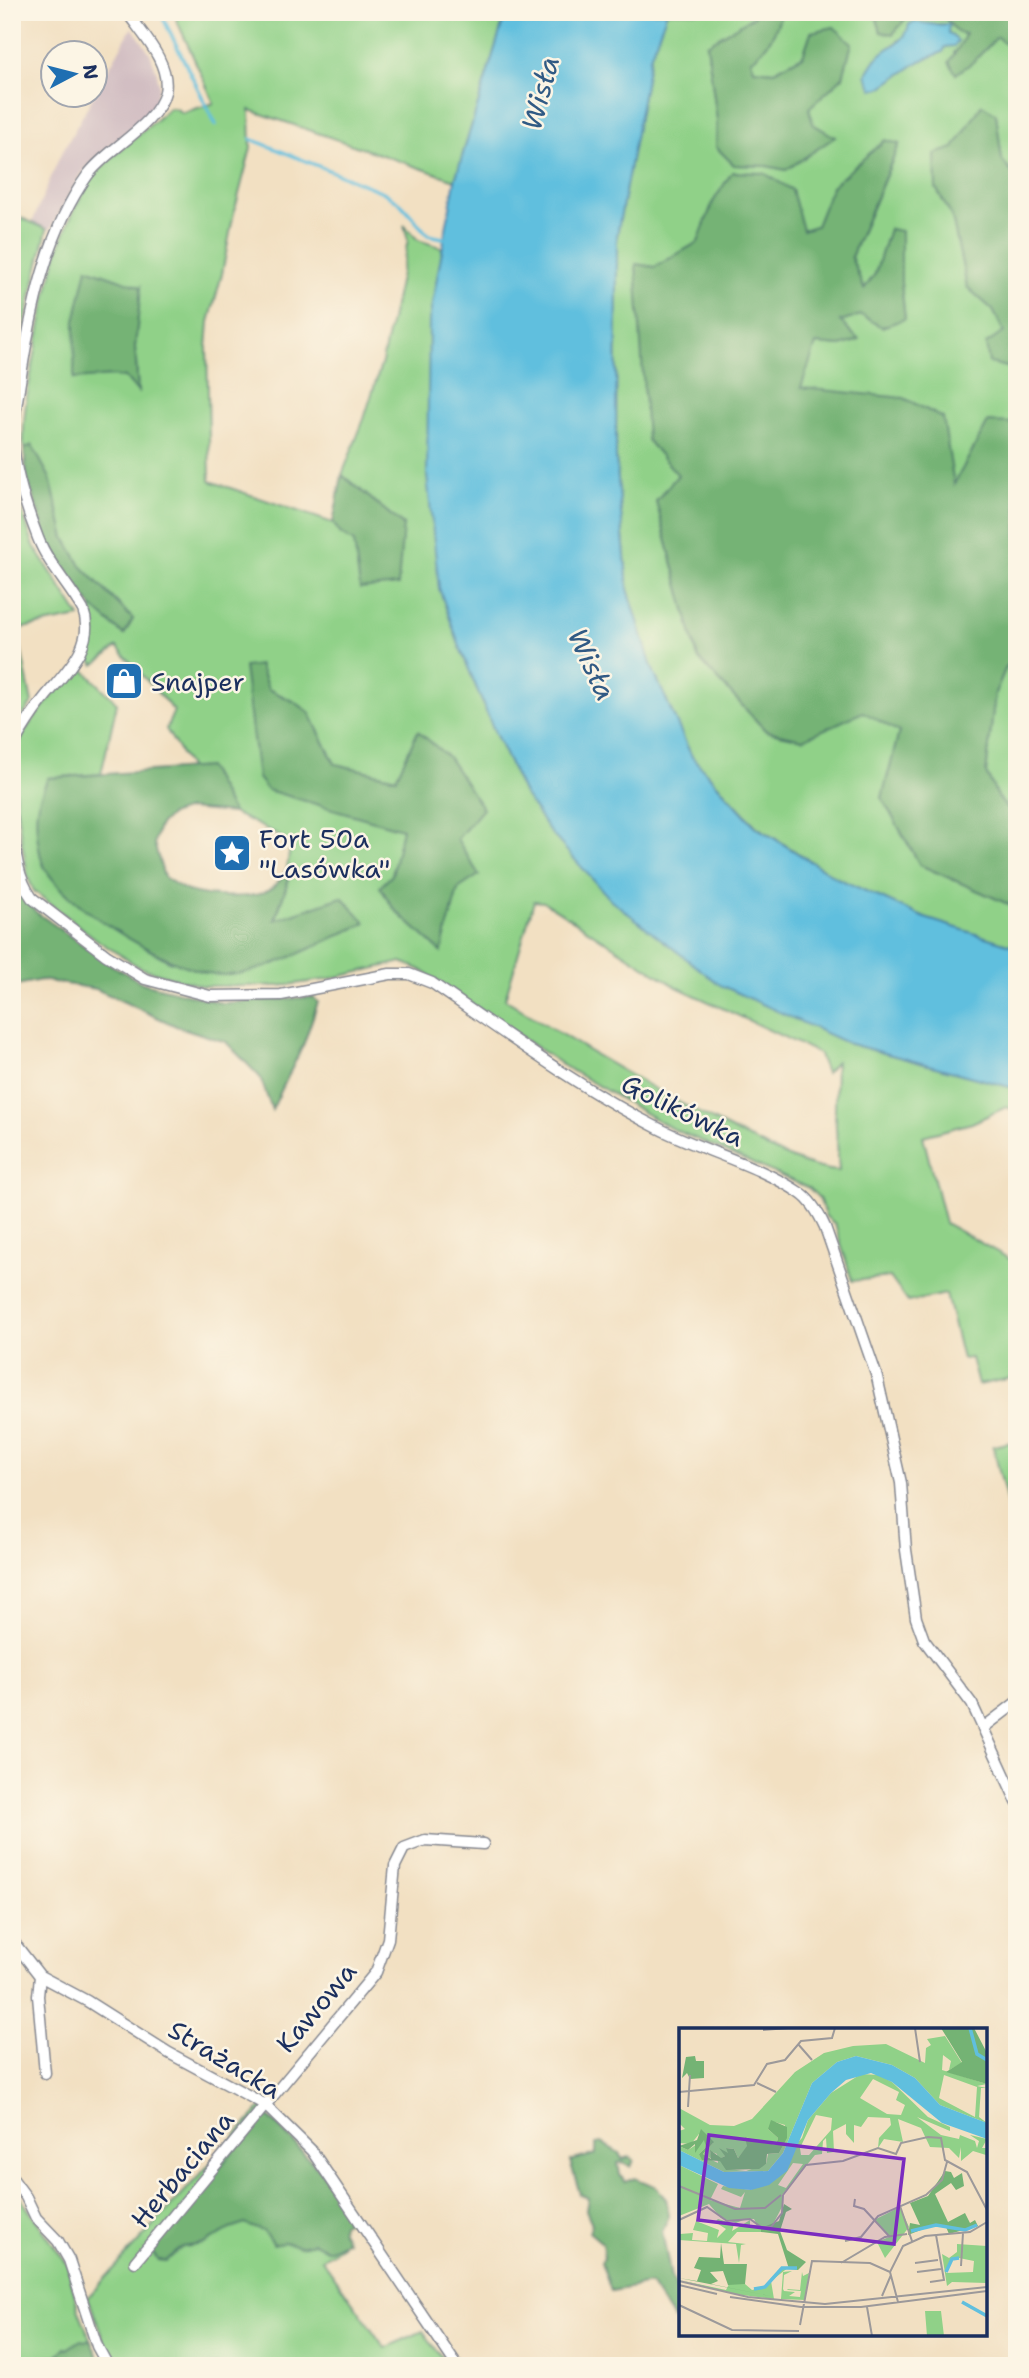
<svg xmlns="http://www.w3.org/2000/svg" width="1029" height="2378" font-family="'Shantell Sans',sans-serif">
<rect width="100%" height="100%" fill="#fcf5e5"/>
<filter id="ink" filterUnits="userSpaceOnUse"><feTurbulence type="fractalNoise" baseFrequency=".0143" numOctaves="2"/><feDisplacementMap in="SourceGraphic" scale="14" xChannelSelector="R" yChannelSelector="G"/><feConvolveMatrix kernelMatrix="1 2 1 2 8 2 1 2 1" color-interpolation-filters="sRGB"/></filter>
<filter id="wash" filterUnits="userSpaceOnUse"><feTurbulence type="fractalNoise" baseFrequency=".00686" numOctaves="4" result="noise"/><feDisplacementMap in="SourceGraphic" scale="28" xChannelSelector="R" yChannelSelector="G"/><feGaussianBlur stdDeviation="1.57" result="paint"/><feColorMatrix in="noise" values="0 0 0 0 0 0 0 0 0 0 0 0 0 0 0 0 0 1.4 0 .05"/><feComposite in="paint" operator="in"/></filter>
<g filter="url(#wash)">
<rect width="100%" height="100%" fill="#f2e0c2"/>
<path fill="#d2bec2" d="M132 27 150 53 157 73 159 85 154 106 142 121 96 157 80 176 50 230 32 223 59 158Z"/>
<path fill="#90d188" stroke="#568073" stroke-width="2" fill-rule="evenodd" d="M173 12H506L455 180 250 110 251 148 233 217 222 274 209 322 207 348 210 481 333 523 341 534 354 542 403 525 342 475 364 419 382 362 408 240 404 225 418 240 443 248 429 321 439 588 461 650 495 733 524 794 847 1043 1017 1089V1111L1006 1107 972 1123 923 1136 945 1223 1017 1263V1377L978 1385 971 1358 962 1359 946 1294 908 1302 890 1277 852 1281 835 1224 826 1217 819 1198 809 1188 671 1128 564 1066 421 970 402 962 324 980 279 986H202L141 968 100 942 34 891 28 878C22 839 5 771 23 735 33 716 59 689 73 671L83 669 117 703 101 774 48 778 44 866C78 911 122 935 171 962L275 921 291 873 287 869 290 846 275 833 233 813 208 768 190 769 166 729 174 711 117 647 95 665C81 652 90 644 92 629 93 621 92 613 91 606L124 635 133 619 81 566 65 538 49 478 32 446 24 449C22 415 29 383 36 349 47 291 57 230 91 181 109 155 146 131 169 108L177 109 181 113 214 103ZM141 287 135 347 138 390 126 378 112 376 74 378ZM259 665 268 689 295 702 309 712 335 764 397 778 418 732 482 809 456 839 458 889 441 952 394 909 392 875 403 829 268 790ZM534 901 544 902 677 987 818 1053 826 1073 836 1062 835 1112 839 1171C806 1169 766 1147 736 1132 656 1092 580 1047 505 999Z
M667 12H755L754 16 707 45 717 120 716 147 734 165 766 166 786 170 834 137 813 124 809 107 843 77 834 27 811 32 803 56 774 71 754 69 751 60C766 49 777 30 781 12H875L881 32 908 16 946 19 965 34 962 46 954 52 973 62 997 37 1017 54V163L1014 175 1002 160 996 114 982 105 954 148 936 188 952 217 967 287 993 310 1004 332 989 363 1017 369V423H988L954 485 800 388 816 344 841 346 859 340 840 321 861 315 905 319 901 283 889 230 875 274 864 290 851 257 899 145 832 186 816 226 803 230 713 202 698 242 655 267 636 265 679 475 656 501 698 658 766 731 803 739 863 711 899 732 882 798 920 865 1017 908V947L925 918 837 878 756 826 692 757 652 668 628 589 616 458 617 235 650 57ZM930 24H948V32L958 41 945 47 943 52 920 61 879 89 866 75 877 58 907 34Z
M12 214 47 229 12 377Z
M12 483 34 546 80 617 17 629 32 703 12 730Z
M1017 655V820L998 797 986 773 995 693 1006 667Z
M1017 1441V1526L1013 1527 993 1446Z
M261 2108 321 2171 348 2214 331 2224 343 2245 322 2259 385 2348 423 2331 448 2366H113L88 2297Z
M12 2186 67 2264 78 2308 93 2346 103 2366H12Z"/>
<path fill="#74b374" stroke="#487169" stroke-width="2" d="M755 12H781C777 32 767 48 751 60L754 69 774 71 803 56 811 32 834 27 852 43 843 77 809 108 813 124 835 137 786 170 766 166 734 165 716 147 717 120 707 44 754 16Z
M875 12H1017V54L997 37 973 62 956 74 949 62C955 51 962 46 965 34L957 32 946 19 908 16 893 34 881 32Z
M982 105 996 114 1002 160 1013 174 1017 163V369L989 363 986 344 1004 332 993 310 967 287 952 217 936 188 935 154 954 148Z
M885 140 899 144 851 257 864 289 875 274 889 229 901 231V283L905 319 882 327 861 315 840 321 859 340 841 346 816 344 801 388 904 398 943 418 954 484 988 422 1017 423V655L1006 667 995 693 986 773 998 797 1017 820V908L920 865 882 798 899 732 863 712 803 739 766 731 698 658 656 501 678 475 647 440 636 264 655 267 698 242 713 202 732 172 764 173 792 190 803 230 816 226 832 186Z
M87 268 141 287 135 347 138 392 126 378 113 376 74 379 75 321Z
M32 445 50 478 65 538 81 566 133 619 124 635 91 606 47 539 27 478 24 449Z
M342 475 403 525 398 585 360 589 354 542 341 534 333 523Z
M259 665 268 689 295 702 309 712 335 764 396 778 418 731 448 757 483 809 457 839 479 875 458 889 441 952 394 909 380 887 392 875 402 829 267 790 258 778 244 667Z
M208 767 233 813 188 809 170 815 159 826 154 843 164 877C172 882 180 888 188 891 207 897 252 900 269 890 278 884 282 878 287 869L291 872 275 920 342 897 366 923C328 939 266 974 227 975 181 977 64 907 44 866 38 853 35 822 37 808 39 798 44 787 48 778Z
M12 862 17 881 25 898 36 912 113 966 143 983 223 1003 313 997 318 1002 304 1043 272 1110 260 1077 226 1042 176 1026 96 989 41 980 12 986Z
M266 2116H268L321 2171 348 2214V2221L342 2224 341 2230 347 2241 331 2249H325L314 2243 299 2246 284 2242 273 2244 263 2231 245 2224 230 2229 204 2244 183 2247 166 2261 158 2260 152 2253 155 2247 258 2120Z
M602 2143 619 2153 622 2159 629 2157 634 2160 631 2167 623 2162 618 2163 620 2175 625 2182 635 2178 655 2186 666 2198 669 2216 662 2231 671 2278 681 2296V2313L673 2319 650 2284 611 2291 601 2262 604 2258 602 2243 589 2232 592 2224 586 2210 588 2198 580 2194 570 2161 596 2154V2144Z
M90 2339 102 2366H38L47 2356H57L65 2348 67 2349 81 2340 85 2341Z"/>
<path fill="#60bfde" stroke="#3e779e" stroke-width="2" d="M506 12H667L650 57 617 235 616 458 628 589 652 668 692 757 756 827 837 878 925 918 1017 947V1089L847 1043 720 985 611 900 550 832 524 794 495 733 461 650 439 588 427 476 429 321 455 180Z
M917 22 937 25 949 24 948 32 958 41 954 46 945 47 943 52 920 61 879 89H873L866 75C870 69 874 61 879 56 891 43 905 45 909 24Z"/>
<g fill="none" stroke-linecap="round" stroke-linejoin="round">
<path stroke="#60bfde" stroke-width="3.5" d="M160 12 216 125
M251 139 383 192 400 203 428 235 448 239"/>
</g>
</g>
<g filter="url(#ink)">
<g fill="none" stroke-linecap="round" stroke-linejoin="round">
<defs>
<path id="minor" d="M12 747C21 731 31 715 42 701 62 675 97 646 83 610 69 585 48 564 38 538 27 510 16 475 13 445 12 424 17 403 20 382 30 314 46 233 87 176 107 148 157 126 165 92 171 63 142 34 127 12
M12 817C15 845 15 875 32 898L106 955 145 979 210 996 281 995 390 974H409L432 983C506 1034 579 1088 658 1128 703 1151 759 1165 800 1193 811 1200 819 1214 825 1227L877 1377 901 1483 906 1550 916 1618 924 1640 972 1704 1017 1802
M983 1728 1017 1702
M12 1940 40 1976 87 2001 169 2053 264 2104 312 2151 457 2366
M40 1976 38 1996 45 2073
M12 2178 26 2197 36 2218 58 2241 69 2260 97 2346 108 2366
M135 2262 376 1972 388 1939 395 1866 404 1848 425 1840 483 1844"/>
</defs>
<use href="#minor" stroke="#868890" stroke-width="13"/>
<use href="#minor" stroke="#fff" stroke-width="10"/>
</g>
</g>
<defs>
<symbol id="shop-square" viewBox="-11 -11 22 22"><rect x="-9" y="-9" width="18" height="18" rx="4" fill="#1f6fb2" stroke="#fcf5e5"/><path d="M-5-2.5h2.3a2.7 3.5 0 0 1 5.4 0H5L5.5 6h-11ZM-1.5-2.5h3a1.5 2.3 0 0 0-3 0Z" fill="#fff"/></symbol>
<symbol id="sight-square" viewBox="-11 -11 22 22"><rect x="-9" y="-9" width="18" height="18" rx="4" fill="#1f6fb2" stroke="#fcf5e5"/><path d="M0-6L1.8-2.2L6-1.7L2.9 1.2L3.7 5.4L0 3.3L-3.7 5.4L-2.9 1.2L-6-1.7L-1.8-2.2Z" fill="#fff"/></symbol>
</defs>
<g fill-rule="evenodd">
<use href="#shop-square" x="102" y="659" width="44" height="44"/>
<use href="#sight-square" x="210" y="831" width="44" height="44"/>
</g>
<g text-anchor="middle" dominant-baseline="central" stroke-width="5" stroke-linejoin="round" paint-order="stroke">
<g font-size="26" fill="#1b2f5e" stroke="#fcf5e5" text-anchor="start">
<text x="151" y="681">Snajper</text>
<text x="259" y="838">Fort 50a<tspan x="259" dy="30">"Lasówka"</tspan></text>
</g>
<g font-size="26" fill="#1b2f5e" stroke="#fcf5e5">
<text transform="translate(683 1110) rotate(26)">Golikówka</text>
<text transform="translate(316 2007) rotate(-50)">Kawowa</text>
<text transform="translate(225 2059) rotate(31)">Strażacka</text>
<text transform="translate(182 2169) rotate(-50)">Herbaciana</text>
</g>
<g font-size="28" font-style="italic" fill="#305a84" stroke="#fcf5e5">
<text transform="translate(540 93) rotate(-75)">Wisła</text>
<text transform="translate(592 664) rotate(65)">Wisła</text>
</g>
</g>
<g transform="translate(679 2028)">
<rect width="308" height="308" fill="#f2e0c2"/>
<path d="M266 8 283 35 270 42 272 33 264 27 263 42 308 56 298 58 308 60H302L300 89 308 95 261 77 236 50 213 37 177 28 158 34 133 55 104 125 89 143 45 144 0 122V118L9 122 26 111 27 119 20 126 39 135 38 126 31 123 33 131 24 126 34 115 28 108 20 106 12 116 0 115V103L6 101 0 95V80L31 97 55 98 73 91 116 44 145 25 174 18 207 16 246 35 247 20 252 17 248 11ZM265 47 298 59 296 89 260 70ZM96 94 106 97 104 117 100 125 89 126 87 136 67 143 48 141 43 135 41 131 52 124 47 120 55 121 59 130 69 118 66 109 97 117 99 110 89 101ZM182 46 200 47 213 54 249 89 271 99V103L238 89 262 107 280 111 281 107 296 113 298 120 300 113 291 107 308 111 303 120H308L307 127 294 123 282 133V119L280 130 270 120 251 119 242 100 219 91 224 114 205 111 199 120 200 110 212 97 211 90 189 89 182 99 175 97V115L167 106V96L154 103 155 124 148 125 147 110 144 113 143 126 136 127 103 167V179L93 198 82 200V204H58L49 214 67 216 62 217 60 235 57 216 0 212 1 206 14 205 13 212 28 213 29 205 14 202 17 193 40 202 38 210 47 201 36 194 39 191 55 196 53 203 71 192V197H78L75 191H67L57 195 42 190 30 176 0 188V137L39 156 31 172 61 180 66 164 62 169 42 161 44 158 72 162 123 110 129 92 152 65ZM194 51 220 64 217 72 226 77 222 87 208 86 181 70ZM137 87 153 90 152 102 130 127H122L121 120ZM114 135 124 136 107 160 99 157ZM221 179 230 199 206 230 198 214 210 209 195 192ZM278 216 308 218V255L273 254 268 258 263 226 270 230 278 224ZM275 229 295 233 294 244 267 245ZM110 239 92 253 95 271 55 266 0 252 47 262 51 254 66 256 73 262 85 259 102 240ZM113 243 105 247 104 261 105 263 116 264 110 268 121 269 122 263 109 262 108 261 121 262 123 244 124 248 130 245 126 272 102 271 104 244ZM246 283H262L265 308H248Z" fill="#90d188" fill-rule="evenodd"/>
<path d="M262 0H295L308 25V56L267 44 283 34ZM16 28 17 33H25V50L11 51 8 45 3 50 7 29ZM92 92 108 99V110L100 125 88 126 87 136 80 141 47 142 41 133 23 132 20 126 27 119 25 112 16 125V116L9 122 0 118 18 112 22 101 35 114 24 126 32 131 31 122 42 130 46 128 40 120 49 125 47 120 55 121 59 130 68 118 66 109 97 117 99 110 89 101ZM266 143 272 144 275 150 283 145 285 158 277 162 272 155 256 166 269 194 286 185 291 195 296 192 299 198 270 206 267 199 252 198 229 207 231 195 241 197 231 175 249 168ZM105 176 113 181 107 184 101 203 108 222 127 234 119 242 110 241 99 206 82 204V200L100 193ZM42 215 45 236H68L66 256 49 257 44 243 31 244 39 253 32 256 91 268 0 250 18 253 22 242 15 240 20 229 41 230Z" fill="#74b374"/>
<path d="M177 28 213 37 236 50 261 77 308 95V111L263 95 213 54 192 45 167 52 152 65 129 92 108 143 90 157 72 162 50 160 0 137V122L45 144 89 143 104 125 133 55 158 34Z" fill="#60bfde"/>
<path fill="none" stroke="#60bfde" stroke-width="3.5" d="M291 0 298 26 308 32M232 203 257 197 286 202 298 197M267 244 273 231 280 230M75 261 86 259 103 240H118M283 274 308 288"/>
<path fill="none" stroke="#9c999a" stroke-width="2" d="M236 0 241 34M84 2 109 0M119 16 133 32M78 55 97 64M0 64 75 57 88 36 106 32 122 13 153 10 156 0M9 79 11 47M0 158 56 181 86 180 102 167M176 171 175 178 185 181 210 208M221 178 233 213M0 192 28 179 48 193 71 191 82 199H92L103 185 104 167 127 137 164 133 199 120 217 126 222 115 249 109 262 110 266 132 288 144 308 182M166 213 182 209 199 188 247 167 263 152 268 134M162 235 206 209 228 206M236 235 259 232M282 238 284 205M238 244 262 241M0 253 69 269 146 276 308 259M251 254 265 252 257 207M0 257 38 266M203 268 212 247M51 269 122 279H182L308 263M219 274 211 244 224 218 246 208 291 204 308 194M0 277 53 302 120 303M188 279 193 308M121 297 133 233 191 235 211 244"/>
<path fill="#7b2cbf" fill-opacity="0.15" stroke="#7b2cbf" stroke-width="3.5" d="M30 107 225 131 215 216 19 192Z"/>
<rect width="308" height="308" fill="none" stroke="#1b2f5e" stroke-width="3.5"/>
</g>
<rect width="1029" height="2378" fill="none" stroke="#fcf5e5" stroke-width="42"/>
<g transform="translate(74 74) rotate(83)"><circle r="33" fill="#fcf5e5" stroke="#a2a6af" stroke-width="2"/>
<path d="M0-5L12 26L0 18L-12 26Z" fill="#1f6fb2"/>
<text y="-10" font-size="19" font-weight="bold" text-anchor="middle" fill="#1b2f5e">N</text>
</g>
</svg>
